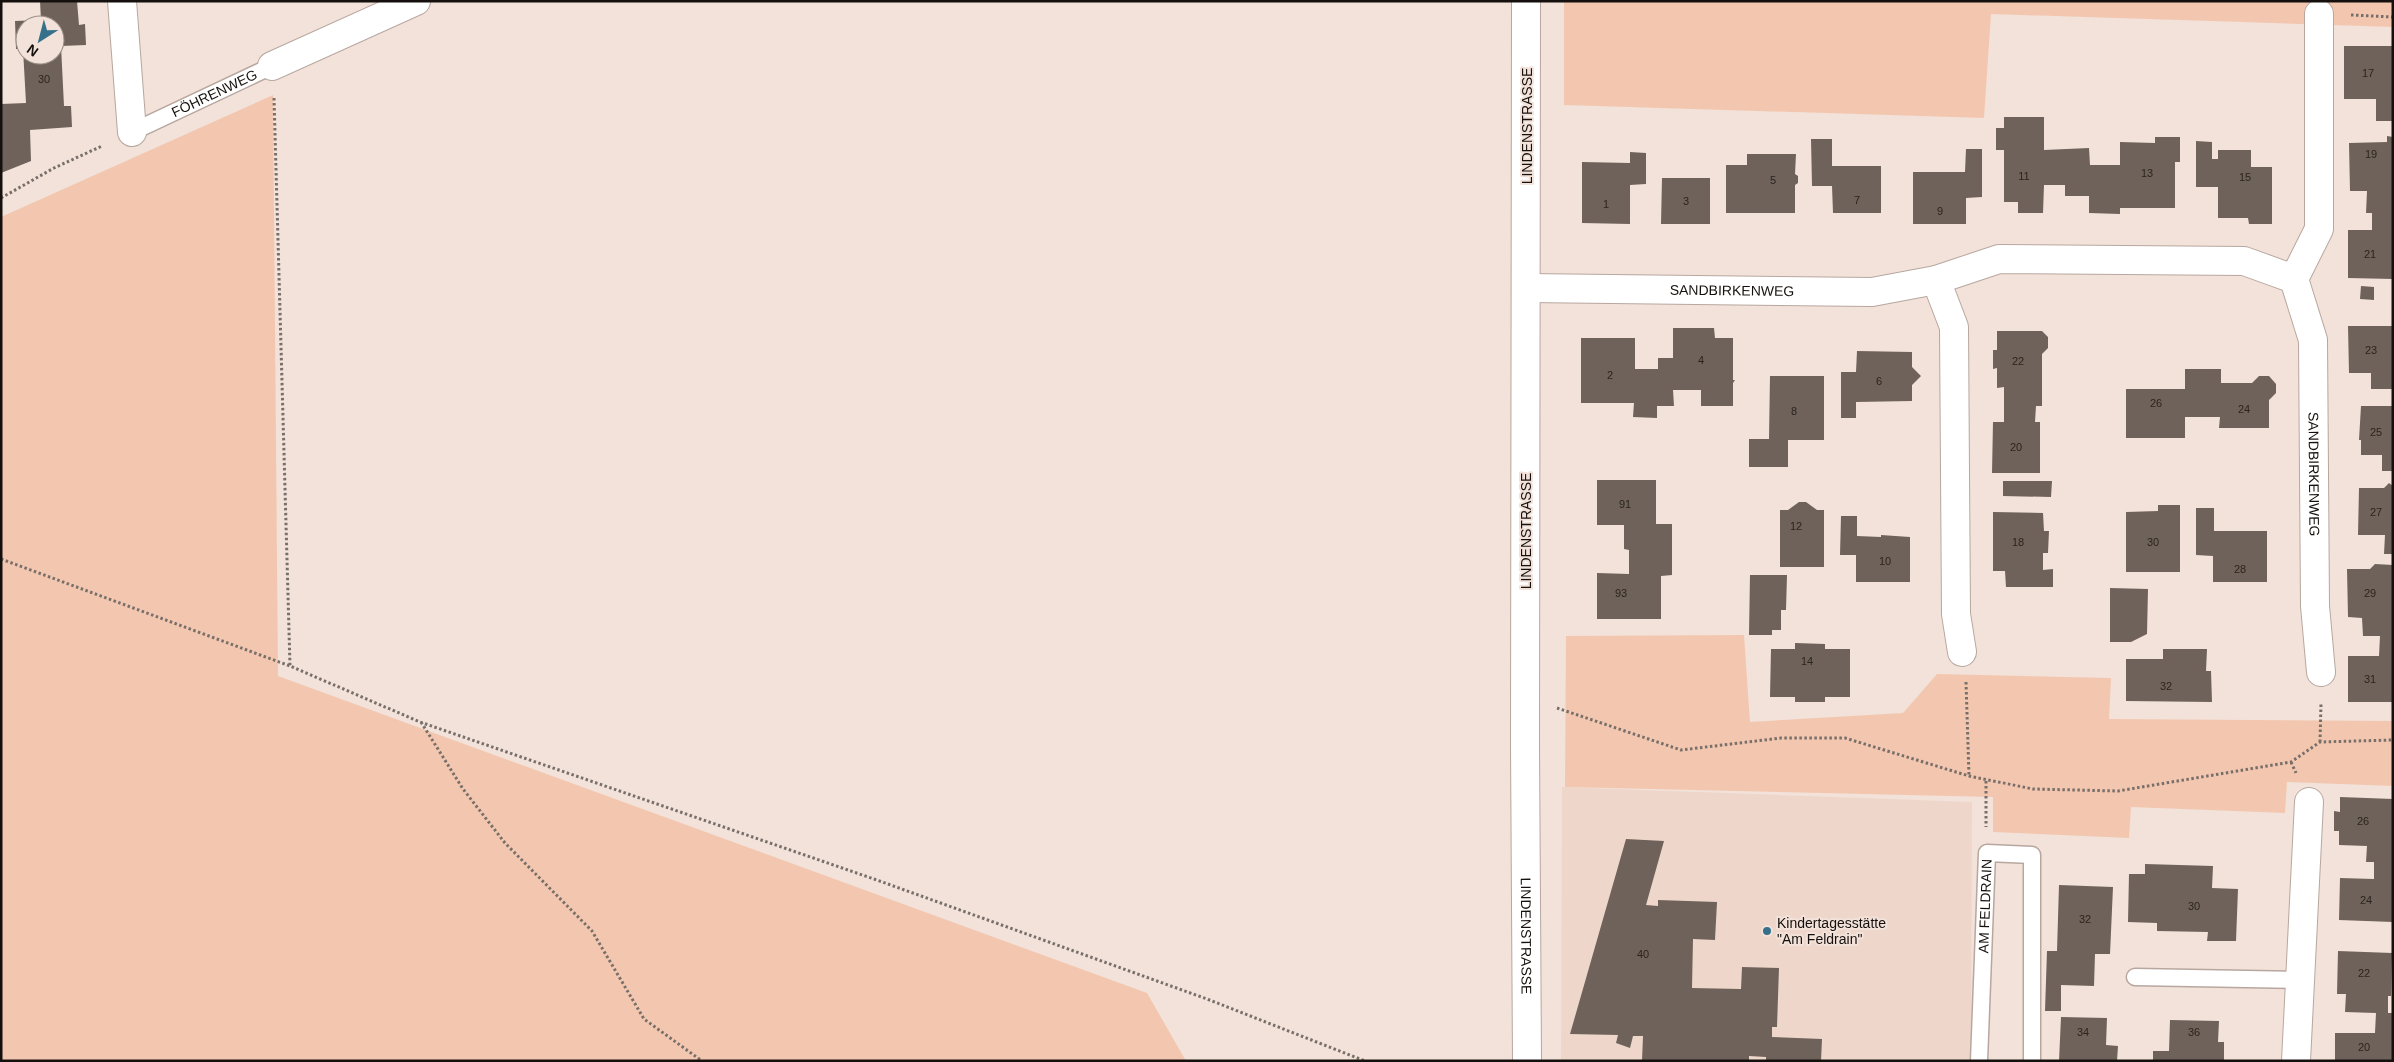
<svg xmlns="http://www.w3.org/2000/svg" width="2394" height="1062" font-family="Helvetica,sans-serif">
<rect width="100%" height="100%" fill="#f2e2da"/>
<path fill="#eed7ca" d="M1562 787 1972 802 1971 1061H1561Z"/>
<path fill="#f3c7af" d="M1564 1H2393V27L1991 14 1984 118 1564 105Z
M273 95 278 676 1147 993 1186 1061H1V217Z
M1744 635 1750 722 1903 713 1937 674 2111 678 2109 719 2393 721V786L2287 782 2285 813 2131 807 2129 838 1993 832V797L1565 787 1566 636Z"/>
<path fill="#6f625a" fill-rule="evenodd" d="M40 1H77L79 25 85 24 86 45 61 46 64 106H71L72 127 30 130 31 161 1 173V104L26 103 23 49H16L15 21 41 20ZM25 25H55V55H25Z
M2344 46H2393V121H2376V99H2344Z
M2004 117H2044V150L2089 148 2090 165H2120V142L2155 143V137H2180V162H2175V208H2120V214L2089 213V196H2065V185H2044L2043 213H2018V202H2004V150H1996V128H2004Z
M2387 136 2393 137V279L2348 278V230H2372V213H2366L2367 191H2350L2349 143 2387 142Z
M1811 139H1832V166H1881V213H1833L1832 186H1812Z
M2196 141 2212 142V159H2218V150H2251V167H2272V224H2249L2248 218H2218V187H2196Z
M1966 149H1982V197L1966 198V224H1913V172H1965Z
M1630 152 1646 153V184L1630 185V224L1582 223V162L1630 163Z
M1747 154H1796L1795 174 1798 176V183L1795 185V213H1726V165H1747Z
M1662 178H1710V224H1661Z
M2361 286 2374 287V300L2360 299Z
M2348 326H2393V389H2371V373H2349Z
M1673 328H1714L1715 338H1733V380H1735L1733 383V406H1701V390H1673L1674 406H1657V418L1633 417 1634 403H1581V338H1635V369H1658V358H1673Z
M1997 331H2042L2048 337V348L2042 354V406H2036L2035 422H2040V473H1992L1993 422H2004V387L1997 388V368L1993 369V350H1997Z
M1857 351 1912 352V367L1921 376 1912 385V401L1856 402V418H1841V372H1856Z
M2185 369H2221V383H2252L2259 376H2269L2276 384V393L2269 400V428H2219L2220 417H2185V438H2126V389H2185Z
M1770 376H1824V440H1788V467H1749V439H1769Z
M2361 406H2393V471H2382V455H2361V440H2359Z
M1597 480H1656V524H1672V575L1661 576V619H1597V573L1629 574V550L1624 549V525H1597Z
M2003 481H2052L2051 497 2003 496Z
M2389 483 2393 486V554H2384L2385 535H2358L2359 488H2384Z
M1799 502H1806L1817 510H1824V567H1780V510H1788Z
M2158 505H2180V572H2126V512L2158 511Z
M2196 508H2214V531H2267V582H2213V556L2196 555Z
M1993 512 2043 513 2044 531H2049L2048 553H2043V570L2053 569V587H2006L2005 571H1993Z
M1841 516H1857V536L1881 537V535L1910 537V582H1856V555H1840Z
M2375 564 2393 565V702H2348V656H2379L2380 636H2363L2362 618 2348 617 2347 569H2370Z
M1750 575H1787L1786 610H1781V630H1772V635H1749Z
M2110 588 2148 589 2147 634 2131 642H2110Z
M1795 643 1825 644V649H1850V697H1825V702H1795V697H1770L1771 649H1795Z
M2163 649H2207L2206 671H2211L2212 702 2126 701V659H2163Z
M2340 797 2393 799V922L2339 920 2340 878 2374 879V862H2366L2367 846 2339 845V831H2334V811L2340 812Z
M1626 839 1664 841 1646 905 1658 906V900L1717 902 1715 940 1693 939 1692 988 1741 989 1742 967 1779 968 1777 1027H1772V1037L1822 1039 1821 1061H1766V1057L1749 1056V1061H1642L1643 1036H1633L1630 1048 1616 1043 1618 1035 1570 1034Z
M2145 864 2213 866 2212 888 2238 889 2236 941H2207L2208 932 2157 931V923L2128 922 2129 874H2145Z
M2059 885 2113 887 2110 954H2095L2094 986 2061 985V1011H2045L2047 951H2057Z
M2338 951 2392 953 2391 996H2388V1013H2393V1061H2335V1033H2375L2376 1013 2345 1012 2346 994H2337Z
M2061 1017 2107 1018 2106 1045 2118 1046 2117 1061H2059Z
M2170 1020 2219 1021 2218 1042H2224V1061H2153V1051H2169Z"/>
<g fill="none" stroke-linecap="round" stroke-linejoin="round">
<defs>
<g id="service">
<path id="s1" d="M132 132 272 66"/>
<path d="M2135 977 2301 980"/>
<path id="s2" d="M1979 1061 1987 853 2032 855V1061"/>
</g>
<g id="minor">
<path d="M122 1 132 132"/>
<path id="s3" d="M2319 14V229L2294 279 2313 340 2315 606 2321 672"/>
<path d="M272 66 416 1"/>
<path d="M1936 280 1954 327 1956 614 1962 652"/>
<path id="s4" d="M1527 288 1872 292 1936 280 1999 259 2244 261 2294 279"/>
<path d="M2296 1061 2309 802"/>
</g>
<g id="tertiary">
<path id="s5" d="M1526 1 1525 745 1527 1061"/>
</g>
</defs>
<use href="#service" stroke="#b7a79f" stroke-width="19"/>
<use href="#minor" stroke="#b7a79f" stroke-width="30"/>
<use href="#tertiary" stroke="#b7a79f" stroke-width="30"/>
<path stroke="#796f6a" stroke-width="3" stroke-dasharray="2.5 2.5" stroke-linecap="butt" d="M2351 15 2393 17
M274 98 290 666 420 722 874 879 1207 999 1365 1061
M1 198 54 168 102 146
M1 559 290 666
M1966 682 1969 776
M1557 708 1681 750 1781 738H1845L1969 776 2033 789 2118 791 2291 762 2320 742 2393 740
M421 722 463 789 505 843 592 931 644 1019 702 1061
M2320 742 2321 703
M2291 762 2296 773
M1986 781V827"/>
<use href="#service" stroke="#fff" stroke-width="16"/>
<use href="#minor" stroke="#fff" stroke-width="28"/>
<use href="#tertiary" stroke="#fff" stroke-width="28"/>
</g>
<circle fill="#37708a" stroke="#f2e2da" stroke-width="2" cx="1767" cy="931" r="5"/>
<g text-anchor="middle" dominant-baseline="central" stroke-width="4" stroke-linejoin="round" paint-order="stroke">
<g font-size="11" fill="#2c2420">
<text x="2368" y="73">17</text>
<text x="44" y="79">30</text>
<text x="2371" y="154">19</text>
<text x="2147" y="173">13</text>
<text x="2024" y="176">11</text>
<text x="2245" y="177">15</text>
<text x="1773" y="180">5</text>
<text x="1857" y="200">7</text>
<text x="1686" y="201">3</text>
<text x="1606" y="204">1</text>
<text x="1940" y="211">9</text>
<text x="2370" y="254">21</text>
<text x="2371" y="350">23</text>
<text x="1701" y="360">4</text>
<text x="2018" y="361">22</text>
<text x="1610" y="375">2</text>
<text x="1879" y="381">6</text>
<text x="2156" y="403">26</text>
<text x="2244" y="409">24</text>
<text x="1794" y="411">8</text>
<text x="2376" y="432">25</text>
<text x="2016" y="447">20</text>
<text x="1625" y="504">91</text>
<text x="2376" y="512">27</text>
<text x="1796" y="526">12</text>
<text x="2018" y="542">18</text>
<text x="2153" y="542">30</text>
<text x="1885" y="561">10</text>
<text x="2240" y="569">28</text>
<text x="1621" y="593">93</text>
<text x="2370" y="593">29</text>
<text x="1807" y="661">14</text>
<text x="2370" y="679">31</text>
<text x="2166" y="686">32</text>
<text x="2363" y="821">26</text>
<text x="2366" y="900">24</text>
<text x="2194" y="906">30</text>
<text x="2085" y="919">32</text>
<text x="1643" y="954">40</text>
<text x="2364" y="973">22</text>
<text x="2083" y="1032">34</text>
<text x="2194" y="1032">36</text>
<text x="2364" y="1047">20</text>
</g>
<g font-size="14" fill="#15100d" stroke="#f2e2da">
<text stroke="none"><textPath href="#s1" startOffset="91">FÖHRENWEG</textPath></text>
<text transform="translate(1527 126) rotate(-90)">LINDENSTRASSE</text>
<text stroke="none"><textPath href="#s4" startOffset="205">SANDBIRKENWEG</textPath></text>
<text stroke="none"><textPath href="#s3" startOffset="469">SANDBIRKENWEG</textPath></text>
<text transform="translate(1526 531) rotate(-90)">LINDENSTRASSE</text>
<text stroke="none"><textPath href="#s2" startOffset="155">AM FELDRAIN</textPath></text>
<text stroke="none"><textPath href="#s5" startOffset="935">LINDENSTRASSE</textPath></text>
</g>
<g font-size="14" fill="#15100d" stroke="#f2e2da" text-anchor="start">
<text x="1777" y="923">Kindertagesstätte<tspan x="1777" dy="16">"Am Feldrain"</tspan></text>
</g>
</g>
<rect width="2394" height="1062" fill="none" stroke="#15100d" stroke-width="5"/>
<g transform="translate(40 40) rotate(216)"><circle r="24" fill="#f2e2da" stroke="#9a8e88"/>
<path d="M0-4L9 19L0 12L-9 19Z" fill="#37708a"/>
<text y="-8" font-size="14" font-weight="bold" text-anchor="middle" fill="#15100d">N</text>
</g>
</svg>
